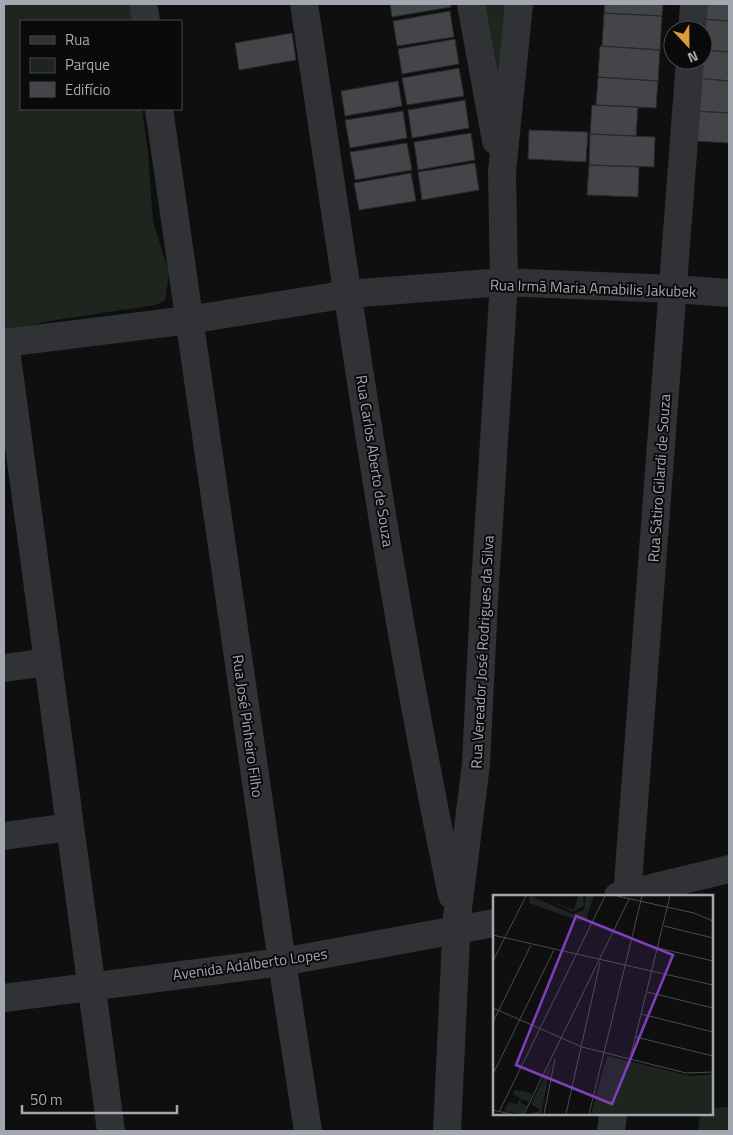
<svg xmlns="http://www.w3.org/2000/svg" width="733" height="1135" font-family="'Titillium Web',sans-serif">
<rect width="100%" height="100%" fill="#0f0f10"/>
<path fill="#1e241e" d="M4 4H129L132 21H21V109H142L148 153 153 221 169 273 165 300 156 305 55 320 4 331Z
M478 4H515L506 84 488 69Z
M729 1107V1131H698L700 1114H712V1108Z"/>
<path fill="#434548" stroke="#29292c" d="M390 4H451V7L392 17Z
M605 4H663L662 16 604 13Z
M704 4H729V21L703 19Z
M450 11 454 37 397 46 393 21Z
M604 13 662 16 660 50 602 46Z
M703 19 729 21V52L703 50Z
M292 33 296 60 239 70 235 43Z
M455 39 459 64 402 74 398 49Z
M600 46 660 50 658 81 598 77Z
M703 50 729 52V81L698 78 703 60Z
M459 68 464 96 407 105 402 78Z
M598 77 658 81 656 108 596 105Z
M698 78 729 81V113L696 111Z
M398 81 402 106 345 116 341 91Z
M465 100 469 128 412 138 408 110Z
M592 105 638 107 636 136 590 134Z
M403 111 407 138 350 148 345 120Z
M696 111 729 113V143L694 141Z
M529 130 588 132 586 162 528 159Z
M471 133 475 160 418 170 414 142Z
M590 134 655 137 654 167 589 165Z
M407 143 412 170 355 180 350 152Z
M475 163 479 190 422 200 418 172Z
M589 165 639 167 638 197 587 195Z
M411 173 416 201 359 210 354 183Z"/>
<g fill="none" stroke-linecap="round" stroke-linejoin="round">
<path stroke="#313235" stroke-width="28" d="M143 4 146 21
M304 4C349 301 390 600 452 895
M471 4 496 141
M692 30 694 4
M159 109 282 962 308 1131
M5 342 111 1131
M4 343 189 320 348 294 504 282 674 289 729 293
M4 668 48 662
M4 836 70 827
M618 896 729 869
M627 896 690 60
M4 998 282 962 494 923
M447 1131 457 917 476 764 484 601 504 282 502 172 519 4
M611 1131 613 1114"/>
</g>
<g text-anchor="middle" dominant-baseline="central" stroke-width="4" stroke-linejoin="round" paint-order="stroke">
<g font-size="15" fill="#a2a7b0" stroke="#0a0a0b">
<text transform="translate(593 288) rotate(2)">Rua Irmã Maria Amabilis Jakubek</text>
<text transform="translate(375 461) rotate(81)">Rua Carlos Aberto de Souza</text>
<text transform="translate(659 478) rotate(-86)">Rua Sátiro Gilardi de Souza</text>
<text transform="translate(482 652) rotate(-87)">Rua Vereador José Rodrigues da Silva</text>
<text transform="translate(248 726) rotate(82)">Rua José Pinheiro Filho</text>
<text transform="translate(250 964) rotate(-8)">Avenida Adalberto Lopes</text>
</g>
</g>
<g transform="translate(493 895)">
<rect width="220" height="220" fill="#0f0f10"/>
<path d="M37 1 80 19 91 15 93 1H101L93 24 88 23 86 26 36 8ZM85 1H90L91 10 81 17 53 4 81 15ZM114 161 198 181 220 179V219H98ZM58 169 48 219H38L47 215 38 209ZM22 195 39 198 36 207 29 204 27 207 34 211 30 219 11 216 16 207 24 210 27 203 20 199Z" fill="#1e241e"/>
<path fill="none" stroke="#4a4c50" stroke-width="1" d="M124 1 201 18 220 26M171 31 220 43M0 40 220 90M165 53 220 66M0 66 33 1M154 97 220 113M0 113 89 152 193 178 220 177M148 119 220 137M0 127 38 50M143 142 220 161M137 164 177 1M0 179 61 55M0 215 18 219M6 217 112 1M31 219 136 4M51 219 62 164M73 219 107 68M96 219 149 1"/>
<path fill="#813ebd" fill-opacity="0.15" stroke="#813ebd" stroke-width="2.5" d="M83 21 180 60 119 209 23 170Z"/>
<rect width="220" height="220" fill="none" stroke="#a2a7b0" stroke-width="2.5"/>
</g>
<rect width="733" height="1135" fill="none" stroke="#a2a7b0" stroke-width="10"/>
<rect x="20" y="20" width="162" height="90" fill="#0a0a0b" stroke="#47494d"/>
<rect x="30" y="36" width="25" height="8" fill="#313235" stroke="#47494d"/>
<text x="65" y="45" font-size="15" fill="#a2a7b0">Rua</text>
<rect x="30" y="58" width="25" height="15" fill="#1e241e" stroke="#47494d"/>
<text x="65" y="70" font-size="15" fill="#a2a7b0">Parque</text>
<rect x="30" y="82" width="25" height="15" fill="#434548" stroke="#47494d"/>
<text x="65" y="95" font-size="15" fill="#a2a7b0">Edifício</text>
<g transform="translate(688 45) rotate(158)"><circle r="24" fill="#0a0a0b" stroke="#47494d"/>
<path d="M0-4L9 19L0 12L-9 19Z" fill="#dd9a3b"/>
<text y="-8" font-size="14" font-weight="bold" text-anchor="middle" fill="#a2a7b0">N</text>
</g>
<path d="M22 1105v8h155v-8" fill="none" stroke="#a2a7b0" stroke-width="2.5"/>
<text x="30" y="1105" font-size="15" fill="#a2a7b0" stroke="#0a0a0b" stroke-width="4" paint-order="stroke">50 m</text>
</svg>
